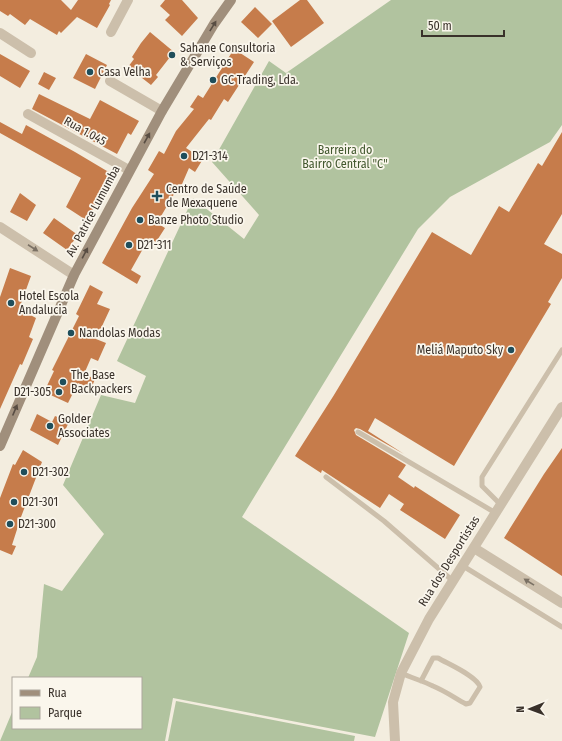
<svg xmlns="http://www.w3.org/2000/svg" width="562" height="741" font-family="'Fira Sans Condensed',sans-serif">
<rect width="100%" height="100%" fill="#f3eddf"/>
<path fill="#b1c39f" d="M391 0H562V125L550 142 450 197 418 229 242 517 409 633 375 737 173 698 165 741H0L13 710V728H141V678H28L37 657 44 584 62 591 104 534 63 485 101 395 135 403 146 376 117 361 193 198 244 239 259 215 212 162 269 61 286 73Z
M176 701 355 736 354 741H168Z"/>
<path fill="#c67c4b" d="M0 0H61L71 10 78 0H111L109 4 110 5 97 28 77 17 61 33 59 31 57 35 30 19 25 25 10 14 8 16 0 11Z
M165 0H182L198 18 182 36 165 20 170 15 160 6Z
M300 0H307L324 23 291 47 272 21Z
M255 7 272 24 258 38 241 22Z
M150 32 174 52 156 75 158 77 151 85 128 67 134 59 132 57 141 43Z
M234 49 254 62 228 102 224 99 211 120 209 119 186 148 203 159 195 172 189 168 179 191 177 189 157 223 165 228 156 242 149 238 131 270 141 276 137 284 102 263 132 208 154 174 148 170 159 151 164 154 176 131 194 109 190 107 198 95 203 98Z
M0 54 30 71 20 88 0 76Z
M86 54 107 65 95 89 73 78Z
M44 72 56 78 49 90 38 84Z
M39 94 90 119 100 100 139 121 131 135 128 133 117 154 32 109Z
M0 122 22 134 26 125 75 152 112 174 94 203 96 204 86 220 66 207 81 178 0 133Z
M562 132V214L544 244 562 254V278L548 302 551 304 454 466 375 418 368 431 404 454 360 429 356 428 354 430 356 435 406 465 398 477 414 488 415 486 460 515 445 539 400 510 404 504 389 494 380 508 328 474 322 470 321 473 295 456 334 395 432 232 471 255 499 206 509 212 538 163 542 166Z
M20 193 36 205 27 221 10 212Z
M54 218 78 235 67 250 43 233Z
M10 268 31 276 19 309 36 318 29 337 33 339 22 365 20 364 0 409V297Z
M90 285 103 292 97 304 110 309 96 339 106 343 98 361 91 358 84 374 95 379 91 389 78 383 68 403 44 392 54 371 52 370 79 316 76 314Z
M37 414 52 422 55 416 69 422 58 445 30 430Z
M562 448V576L504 538 544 474Z
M23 450 42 462 21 517 12 545 16 546 12 555 0 550V498L13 464 15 465Z"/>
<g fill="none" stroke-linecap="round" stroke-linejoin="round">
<path stroke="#ccbfab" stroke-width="5" d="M358 432 494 512
M326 477 384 521 453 581
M500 504 482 486V477L562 350
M463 566 562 627
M401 673C412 678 423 681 433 686 445 691 455 698 466 704L470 703 480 687C477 676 448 664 438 658H433L421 681"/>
<path stroke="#ccbfab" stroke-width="10" d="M111 32 128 0
M0 33 31 53
M110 81 162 111
M28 114 129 170
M0 227 74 275
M474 548 562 603
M395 741 393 702 401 673 429 619 562 407"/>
<path stroke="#a08f7c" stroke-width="10" d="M0 446 74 275 162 111 214 24 231 0"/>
</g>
<defs><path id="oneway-solid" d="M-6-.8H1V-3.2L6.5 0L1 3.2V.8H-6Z"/></defs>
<g fill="#584d43">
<use href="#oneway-solid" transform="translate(213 26) rotate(-58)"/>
<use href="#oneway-solid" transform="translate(147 138) rotate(-61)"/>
<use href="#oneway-solid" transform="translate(85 253) rotate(-62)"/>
<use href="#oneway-solid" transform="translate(15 410) rotate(-67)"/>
</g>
<g fill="#7b7164">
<use href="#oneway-solid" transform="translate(33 248) rotate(33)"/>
<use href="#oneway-solid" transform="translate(529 582) rotate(-148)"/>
</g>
<g fill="#1f4e5b" stroke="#faf6ec" stroke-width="1.5">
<circle cx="172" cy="55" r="4"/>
<circle cx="90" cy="72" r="4"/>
<circle cx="213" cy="80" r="4"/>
<circle cx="184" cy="156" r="4"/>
<path d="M155 190h4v4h4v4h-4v4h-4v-4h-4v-4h4z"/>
<circle cx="140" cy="220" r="4"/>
<circle cx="129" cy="245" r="4"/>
<circle cx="11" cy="303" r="4"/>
<circle cx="71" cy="333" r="4"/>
<circle cx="511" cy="350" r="4"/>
<circle cx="63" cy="382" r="4"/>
<circle cx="59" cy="392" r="4"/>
<circle cx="50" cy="426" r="4"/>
<circle cx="24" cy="472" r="4"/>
<circle cx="14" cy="502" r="4"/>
<circle cx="10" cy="524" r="4"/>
</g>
<g text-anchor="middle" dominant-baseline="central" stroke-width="3.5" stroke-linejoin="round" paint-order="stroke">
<g font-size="12" fill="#39312a" stroke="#faf6ec" text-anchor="start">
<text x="180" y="48">Sahane Consultoria<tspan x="180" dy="14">&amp; Serviços</tspan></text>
<text x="98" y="72">Casa Velha</text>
<text x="221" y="80">GC Trading, Lda.</text>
<text x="192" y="156">D21-314</text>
<text x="166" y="189">Centro de Saúde<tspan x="166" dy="14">de Mexaquene</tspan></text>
<text x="148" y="220">Banze Photo Studio</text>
<text x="137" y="245">D21-311</text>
<text x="19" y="296">Hotel Escola<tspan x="19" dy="14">Andalucia</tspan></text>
<text x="79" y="333">Nandolas Modas</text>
<text x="503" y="350" text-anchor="end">Meliá Maputo Sky</text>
<text x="71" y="375">The Base<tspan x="71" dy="14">Backpackers</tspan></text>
<text x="51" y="392" text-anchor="end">D21-305</text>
<text x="58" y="419">Golder<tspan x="58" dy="14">Associates</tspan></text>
<text x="32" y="472">D21-302</text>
<text x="22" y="502">D21-301</text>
<text x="18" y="524">D21-300</text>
</g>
<g font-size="12" fill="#39312a" stroke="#faf6ec">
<text transform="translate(85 131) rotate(29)">Rua 1.045</text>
<text transform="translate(93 211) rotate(-62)">Av. Patrice Lumumba</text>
<text transform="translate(449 561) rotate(-58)">Rua dos Desportistas</text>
</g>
<g font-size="12" fill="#42582e" stroke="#faf6ec">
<text x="345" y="150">Barreira do<tspan x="345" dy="14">Bairro Central "C"</tspan></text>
</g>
</g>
<rect x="12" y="677" width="130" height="52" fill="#faf6ec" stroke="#ada79e"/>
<rect x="20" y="690" width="20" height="6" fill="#a08f7c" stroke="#ada79e"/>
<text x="48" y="697" font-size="12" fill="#39312a">Rua</text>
<rect x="20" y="707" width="20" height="12" fill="#b1c39f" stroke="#ada79e"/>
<text x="48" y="717" font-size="12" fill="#39312a">Parque</text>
<g transform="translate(530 709) rotate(269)" stroke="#faf6ec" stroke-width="3" paint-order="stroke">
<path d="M0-3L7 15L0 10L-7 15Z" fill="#39312a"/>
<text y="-6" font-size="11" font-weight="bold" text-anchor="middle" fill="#39312a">N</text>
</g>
<path d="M422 30v6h82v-6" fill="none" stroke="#39312a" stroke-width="2"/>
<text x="428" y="30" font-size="12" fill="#39312a" stroke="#faf6ec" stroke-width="3" paint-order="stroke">50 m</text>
</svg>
